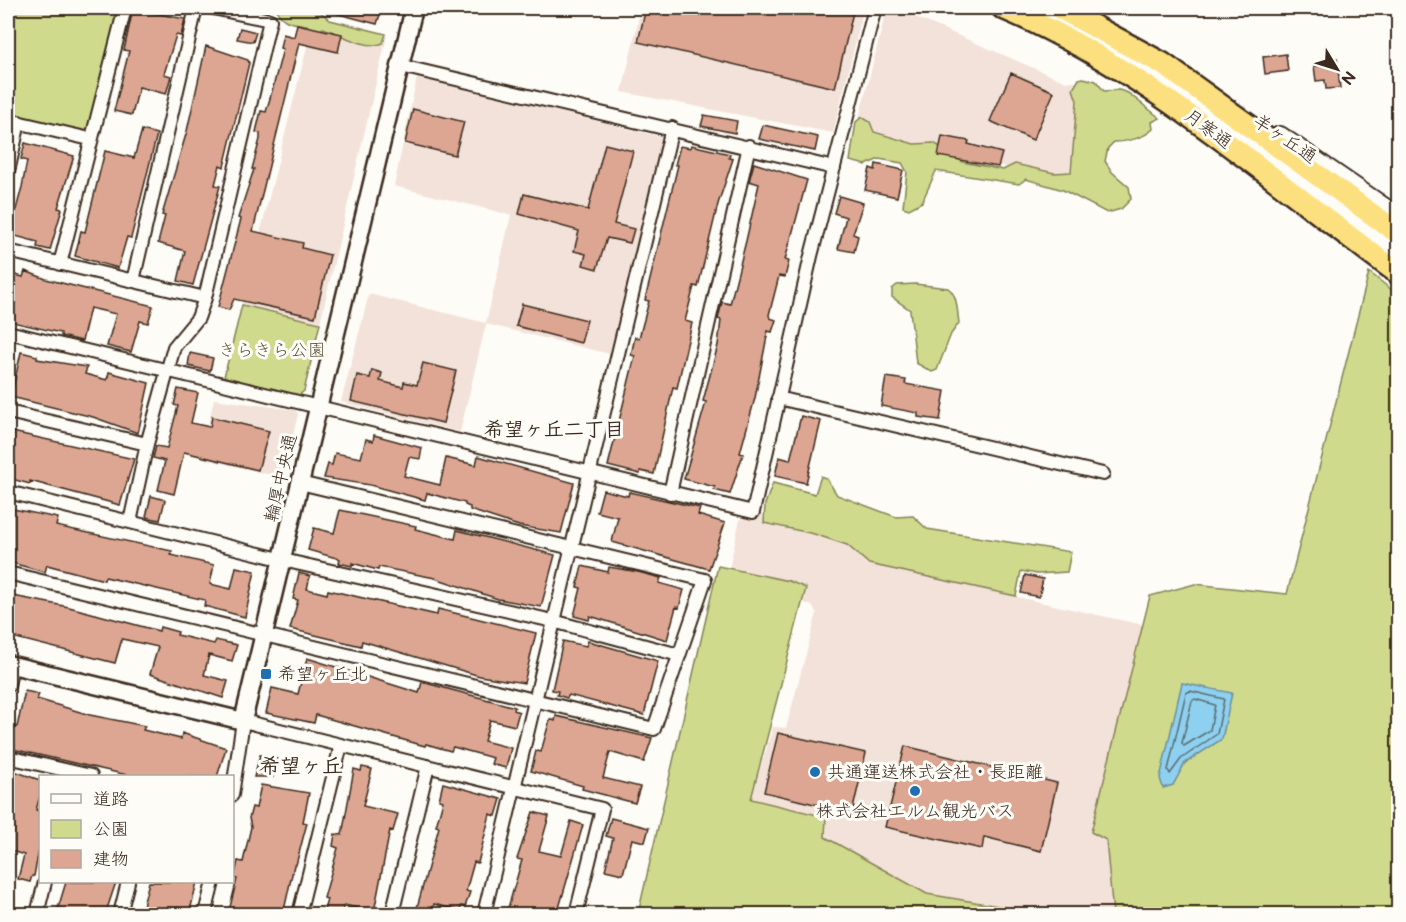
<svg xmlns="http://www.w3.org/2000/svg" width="1406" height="922" font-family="'Balsamiq Sans','Klee One',sans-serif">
<rect width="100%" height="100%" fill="#fdfcf7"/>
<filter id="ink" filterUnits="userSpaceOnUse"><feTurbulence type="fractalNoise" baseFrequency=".0167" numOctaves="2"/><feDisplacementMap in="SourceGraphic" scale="12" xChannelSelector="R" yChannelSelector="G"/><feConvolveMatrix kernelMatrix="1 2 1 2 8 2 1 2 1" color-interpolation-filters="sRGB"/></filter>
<g filter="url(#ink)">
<path fill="#f3e2d9" d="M641 8H864L833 133 622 92Z
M887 8H894L1066 82 1072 81 1090 87 1080 181 854 138Z
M313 23 386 40 320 323 242 305Z
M417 77 662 137 610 354 486 324 460 432 341 402 369 294 486 323 511 215 394 186Z
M214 399 295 410 298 414 283 478 201 458Z
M763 515 764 523 825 537 847 545 869 564 1143 625 1091 832 1106 840 1113 914H1046L927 894 825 837 826 817 751 799 773 727 786 728 817 613 812 606 802 602 806 589 729 569 740 519Z"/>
<path fill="#cfda8d" stroke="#858256" stroke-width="1.5" d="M8 8H125L90 139 8 121Z
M275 8H316L330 20 386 34 383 43C368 51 338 33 323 28L306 41 307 25C290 23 283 23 275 8Z
M1083 78 1096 81 1104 91 1119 90 1128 93 1160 118 1152 122 1153 129C1144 138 1127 142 1114 142L1108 148 1105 161 1112 172 1129 187 1131 199 1121 209 1107 213 1063 190 1026 179 1019 184 936 171 922 202 909 209 903 207 907 172 902 163 879 159 866 165 850 161 856 122 862 117 870 122 874 132 914 144 934 143 963 162 1003 170 1015 164 1054 173 1071 172 1077 101 1073 89 1079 79Z
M1369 272 1398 295V914H1113L1106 840 1091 832 1150 596 1195 584 1287 594Z
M915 284 948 288C958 295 957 311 959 323L951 334 937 370 932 372 916 363 910 310 892 297V289L897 285Z
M242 305 320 323 304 391 299 395 224 377Z
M821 476 827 479 837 495 896 517 913 516 927 529 1071 552 1067 572 1037 574 1021 571 1016 596 869 564 847 545 814 534 764 523 765 504 773 483 815 494Z
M718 566 789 581 806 588 751 799 826 817 825 837 927 894 1046 914H638Z"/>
<path fill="#8ed0ef" stroke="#6d8e9b" stroke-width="1.5" d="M1182 683 1232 693 1222 739 1185 763 1173 785 1163 788 1160 778Z"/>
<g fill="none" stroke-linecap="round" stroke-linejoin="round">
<path stroke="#5c6c72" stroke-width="1.5" d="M1190 691 1224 699 1217 734 1181 759 1170 774 1168 770 1186 693Z
M1195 699 1215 705 1210 730 1184 746 1182 743 1192 701Z"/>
</g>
<path fill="#dca692" stroke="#3b2a1e" stroke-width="1.5" d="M327 8H382L377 24 327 11Z
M646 8H854L835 88 638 42Z
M133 9 185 19 181 36 176 35 164 74 171 76 166 94 139 87 132 115 114 111 129 51 124 50Z
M297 24 342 34 338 52 299 43 253 231 303 243 302 248 330 255 315 317 234 299 229 310 218 307 241 219 238 218 254 169H252L260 139V133L256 132 261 111 266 112 271 95 283 49 280 48 283 34 294 37Z
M240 28 256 32 253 42 237 39Z
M206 46 248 60 249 63 224 167 220 165 215 185 220 186 193 285 178 281 185 251 158 243 165 216 162 215 187 131Z
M1286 54 1288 71 1265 74 1263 57Z
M1337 58 1340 88 1326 89 1325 80 1316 81 1314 66H1323V60Z
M1011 73 1054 92 1033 140 990 121Z
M413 109 464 122 455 155 405 143Z
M704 115 737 121 735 133 701 126Z
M763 125 818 137 815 151 759 139Z
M142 130 157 134 131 238 127 237 118 268 75 256 81 231 85 232 105 151 134 158Z
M942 136 969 141 968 144 1002 153 998 167 938 156Z
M25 143 74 156 58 208 62 209 50 250 37 247 38 242 8 234V216L14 217 22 187 27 161 21 159Z
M605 144 633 151 614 224 634 229 630 243 607 238 597 269 583 265 586 254 574 251 579 231 519 214 524 194 588 210Z
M691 145 730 154 729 158 733 159 718 204 698 287 694 286 685 321 692 323 677 388 673 387 654 474 640 471V474L608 466 635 356 631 355 635 337 639 338 649 301 645 300 678 165H675L680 146 690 148Z
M754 163 807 180 785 260 789 261 785 277 779 276 769 315 770 318 776 320 772 332 768 331 755 398 740 453 743 454 730 494 714 490 715 487 684 479 706 402 703 401 718 345 721 320 718 319 722 302 730 304 746 241 759 184 749 181Z
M876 164 903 170 897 197 865 190 870 168 875 170Z
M839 196 863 203 853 234 858 236 854 252 838 249 846 217 834 213Z
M25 271 46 279 153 306 148 323 140 321 131 352 107 346 116 314 90 308 82 341 61 336V333L8 321V273L23 277Z
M522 304 587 320 581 343 516 326Z
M21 352 37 356V359L87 367 85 374 107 380 109 372 149 383 138 433 93 417 11 397Z
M190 353 213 358 210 371 188 366Z
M423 363 456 371 443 423 351 401 357 375 370 378 372 370 382 373 380 381 403 387 404 382 417 385Z
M886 377 906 380 905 384 945 391 940 420 918 417V413L881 406Z
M178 389 198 393 191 423 210 427 212 417 269 431 258 470 184 452 174 494 158 490 165 461 153 458 156 446 167 448 178 406 174 405Z
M801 416 821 421 806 483 775 476 779 457 790 460Z
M8 431 134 459 120 505 30 481V484L8 478Z
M374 435 422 448 420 459 409 457 404 476 440 485 446 458 476 465 478 456 574 483 561 533 519 526 470 510V507L465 505V503L427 493 425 500 370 485 324 478 328 464 332 465 335 453 361 458 366 439 373 441Z
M603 490 628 496 629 492 700 508 698 515 725 523 709 569 612 542 618 517 597 512Z
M151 496 165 500 160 520 146 517Z
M13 509 58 518 56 526 172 551 171 555 214 565 210 584 231 589 236 567 255 571 245 617 204 606 205 600 144 586 105 577 104 580 47 565 45 572 8 562V528Z
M340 510 416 526 415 529 455 539 457 530 555 555 541 607 498 599 435 578 379 567 378 570 352 563V566L339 563 340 559 308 550 314 528 334 533Z
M582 566 608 572 609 567 638 572 661 578 659 583 684 590 679 608 676 607 667 640 590 616 589 620 574 616 581 588 577 587Z
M299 573 310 576 307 589 327 594 328 590 437 615 438 609 536 633 524 683 480 676 362 641 361 646 290 629 298 600 293 599Z
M1025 575 1043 579 1039 597 1021 593Z
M8 595 69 607 159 631 160 627 178 632 177 635 214 644 216 640 237 645 232 661 209 655 204 675 228 681 223 698 150 674 158 647 122 639 115 663 8 636Z
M563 641 586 646 588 641 658 661 644 715 569 695 567 698 557 695 558 691 552 690Z
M307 658 419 693 422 682 515 707 514 710 519 712 515 726 490 720 484 741 511 748 506 768 491 764 493 758 453 747 451 751 426 744 425 746 316 715 314 723 266 713 272 688 298 694Z
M25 691 39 694 37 699 90 715 145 726 143 730 181 739 182 733 226 748 217 777H136L8 748 13 726 17 727Z
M556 716 652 738 644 762 610 752 603 778 640 787 635 803 582 789 583 786 531 771 536 751 541 752 550 719 555 721Z
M778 733 866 753 852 813 764 792Z
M905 746 1057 783 1041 851 984 837 982 849 885 827Z
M260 755 277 759 273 777H254Z
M362 767 372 769 363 806 398 814 393 831 390 830 374 912 344 905 341 915H323L327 899 324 898 338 848 333 846 335 834 342 835 354 769 361 771Z
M8 769 40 780V796L36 810 40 811V845L34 876H32L30 882 18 879 24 855 8 850Z
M443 783 501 799 496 816 490 814 478 863 474 862 466 891 470 892 465 907 461 906 460 911 434 904 431 915H415L439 827 436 826 443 801 439 800Z
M261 785 309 793 303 822 307 823 303 838 296 865H294L283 915H228L237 879 234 878 238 861 243 862 251 827 249 818 252 807 256 808Z
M533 812 549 816 539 851 561 856 571 821 583 825 557 915H506L522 860 517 859Z
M611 818 649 828 645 842 632 839 623 874 605 870 613 838 606 836Z
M66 882H116L105 915H56Z
M149 882H197L189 915H161L142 910Z"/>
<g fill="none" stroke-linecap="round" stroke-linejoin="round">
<defs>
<path id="minor" d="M401 66 834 168
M8 120 90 139
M8 172 19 122
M8 251 205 298
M60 264 125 8
M133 281 196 8
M8 332 753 512 811 256 875 8
M778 398 1103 474
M8 412 147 444
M8 492 296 563 553 621 679 655
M670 493 749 146
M130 522 147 444 174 347 198 318 205 298 270 20 213 8
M8 573 654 729 705 580 300 483
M8 686 12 665
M8 757 91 776
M232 795 243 721 602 809 576 914
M37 914 45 882
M120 914 128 882
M205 914 213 882
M299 914 341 745
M392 914 428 766
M484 914 672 128"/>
<path id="tertiary" d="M8 664 243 721 414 8"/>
<path id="secondary" d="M1029 8C1164 68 1281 166 1398 253
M1280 136 1398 217"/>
<path id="trunk" d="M1003 8C1150 70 1270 180 1398 273
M1060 8 1163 64 1398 233"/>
</defs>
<use href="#minor" stroke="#3b2a1e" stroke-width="16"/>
<use href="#tertiary" stroke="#3b2a1e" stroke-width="21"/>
<use href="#secondary" stroke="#3b2a1e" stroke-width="22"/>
<use href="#trunk" stroke="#3b2a1e" stroke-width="26"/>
<use href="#minor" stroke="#fdfcf7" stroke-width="12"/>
<use href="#tertiary" stroke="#fdfcf7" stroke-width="16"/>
<use href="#secondary" stroke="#fdfcf7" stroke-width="18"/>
<use href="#trunk" stroke="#fce080" stroke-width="21"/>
</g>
</g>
<g fill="#1f6fb2" stroke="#fdfcf7" stroke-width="2">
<rect x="260" y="668" width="12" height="12" rx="3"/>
<circle cx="815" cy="772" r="6"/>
<circle cx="915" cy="791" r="6"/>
</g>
<g text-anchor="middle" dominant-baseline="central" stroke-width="6" stroke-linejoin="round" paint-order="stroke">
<g font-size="18" fill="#3b2a1e" stroke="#fdfcf7">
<text transform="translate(1208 129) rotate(36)">月寒通</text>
<text transform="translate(1285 139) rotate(34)">羊ヶ丘通</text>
<text transform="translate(281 478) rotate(-77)">輪厚中央通</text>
</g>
<g font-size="18" fill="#60563a" stroke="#fdfcf7">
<text x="272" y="350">きらきら公園</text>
</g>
<g font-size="18" fill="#3b2a1e" stroke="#fdfcf7" text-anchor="start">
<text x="278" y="674">希望ヶ丘北</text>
<text x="827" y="772">共通運送株式会社・長距離</text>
<text x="915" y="811" text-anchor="middle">株式会社エルム観光バス</text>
</g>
<g font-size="20" font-weight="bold" fill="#3b2a1e" stroke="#fdfcf7">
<text x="554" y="430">希望ヶ丘二丁目</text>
</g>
<g font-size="21" font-weight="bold" fill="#3b2a1e" stroke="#fdfcf7">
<text x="301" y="766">希望ヶ丘</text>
</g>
</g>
<rect width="1406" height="922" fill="none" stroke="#fdfcf7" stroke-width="30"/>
<rect x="15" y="15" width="1376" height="892" fill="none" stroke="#3b2a1e" stroke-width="2" filter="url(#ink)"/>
<rect x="39" y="775" width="195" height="108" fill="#fdfcf7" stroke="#afa8a0" stroke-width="1.5"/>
<rect x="51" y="794" width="30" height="9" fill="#fdfcf7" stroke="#afa8a0" stroke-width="1.5"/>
<text x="93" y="805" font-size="18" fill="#3b2a1e">道路</text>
<rect x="51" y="820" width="30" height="18" fill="#cfda8d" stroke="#afa8a0" stroke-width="1.5"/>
<text x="93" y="835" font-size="18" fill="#3b2a1e">公園</text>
<rect x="51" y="850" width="30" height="18" fill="#dca692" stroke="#afa8a0" stroke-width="1.5"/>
<text x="93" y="865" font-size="18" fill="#3b2a1e">建物</text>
<g transform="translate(1337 69) rotate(128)" stroke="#fdfcf7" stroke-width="4.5" paint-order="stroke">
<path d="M0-4.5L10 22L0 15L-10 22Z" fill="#3b2a1e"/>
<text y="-9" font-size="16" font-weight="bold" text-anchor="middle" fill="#3b2a1e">N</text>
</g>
</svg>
